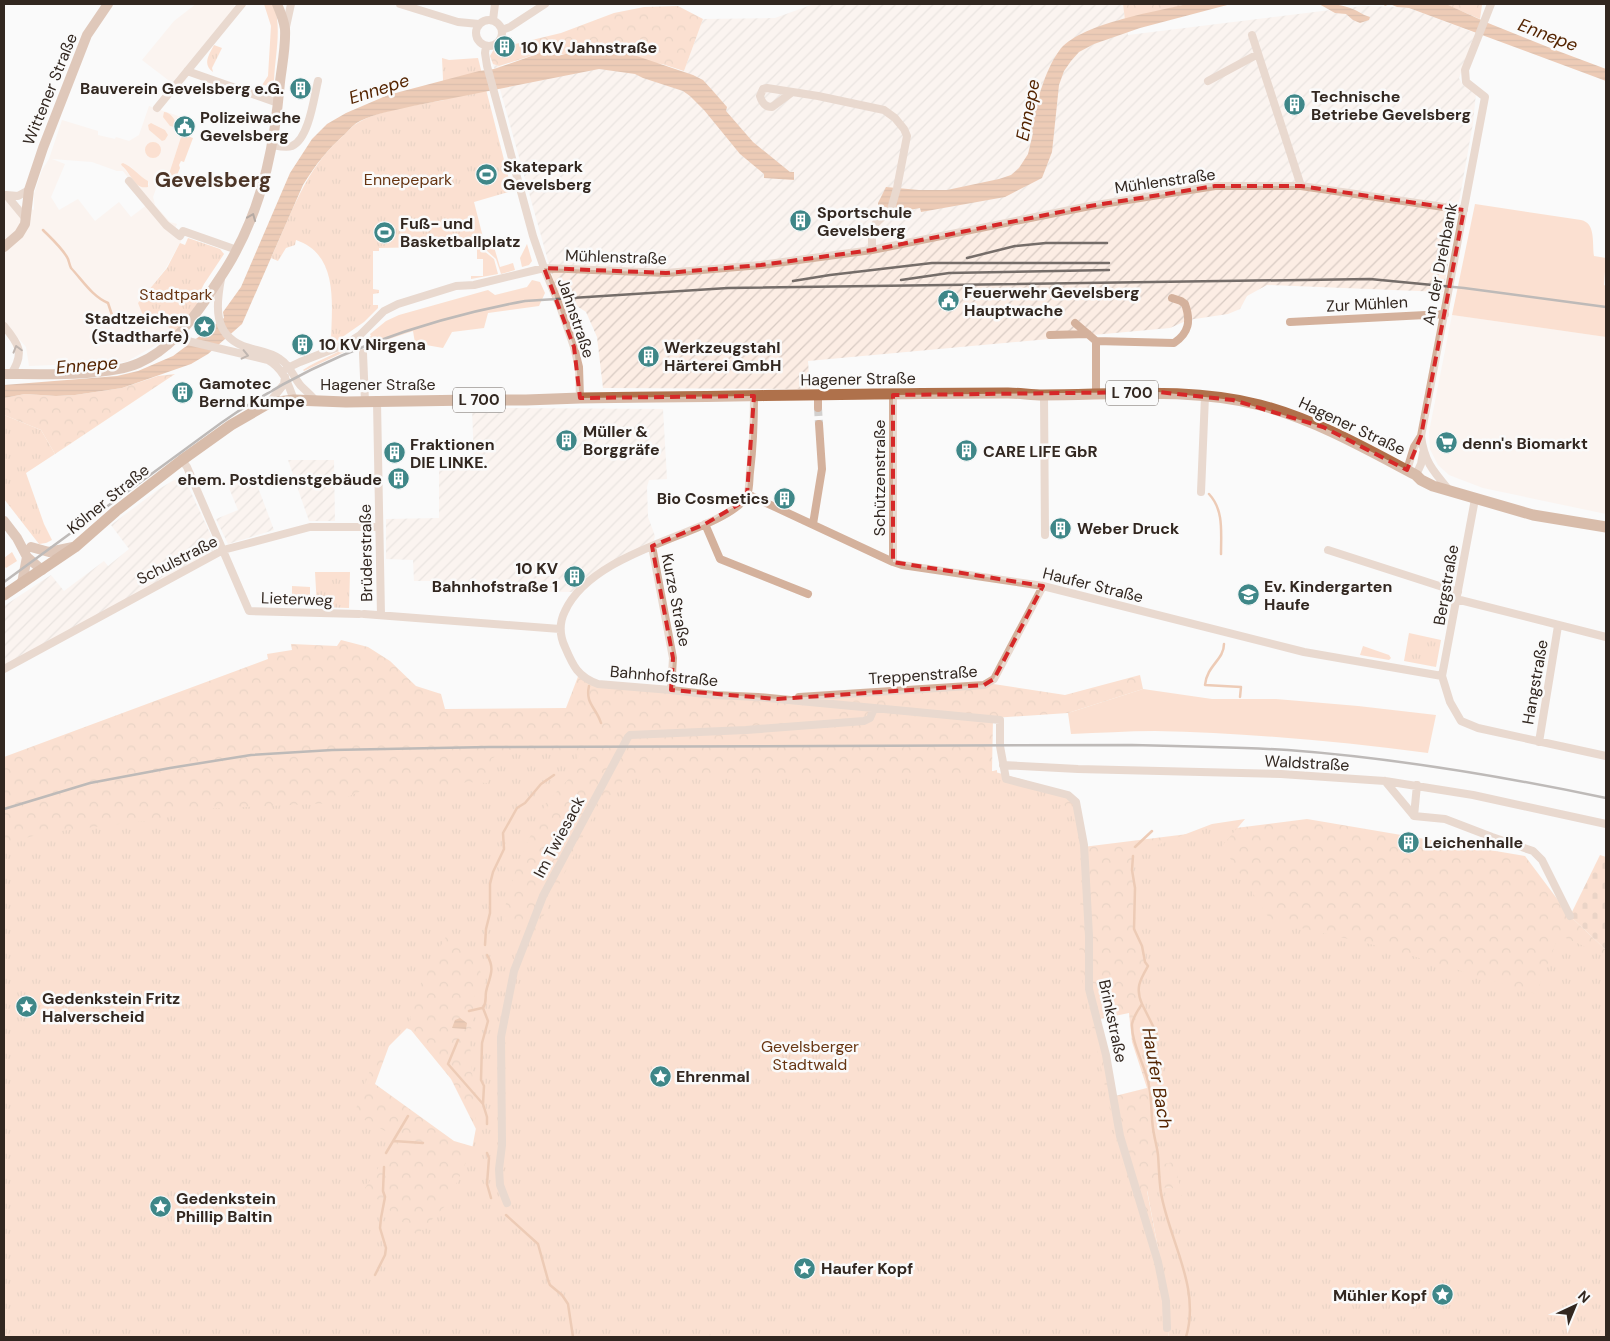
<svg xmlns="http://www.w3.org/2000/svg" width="1610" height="1341" font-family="'DM Sans',sans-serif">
<defs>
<pattern id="industrial-furrows" width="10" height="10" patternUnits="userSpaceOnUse" patternTransform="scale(1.25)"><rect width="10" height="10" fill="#fcede4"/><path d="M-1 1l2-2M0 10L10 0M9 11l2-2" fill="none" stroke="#d8cbc3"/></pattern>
<pattern id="forest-crowns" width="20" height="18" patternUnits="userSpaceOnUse" patternTransform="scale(1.25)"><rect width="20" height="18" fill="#fcc29f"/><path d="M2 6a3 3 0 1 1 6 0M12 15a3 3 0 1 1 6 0" fill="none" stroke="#d8a789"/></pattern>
<pattern id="cemetery-stones" width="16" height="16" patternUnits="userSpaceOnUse" patternTransform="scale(1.25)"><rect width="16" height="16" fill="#fcc29f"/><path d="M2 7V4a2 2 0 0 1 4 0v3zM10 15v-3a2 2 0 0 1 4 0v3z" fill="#d8a789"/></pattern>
<pattern id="park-tufts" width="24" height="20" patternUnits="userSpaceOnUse" patternTransform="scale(1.25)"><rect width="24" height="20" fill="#fcc29f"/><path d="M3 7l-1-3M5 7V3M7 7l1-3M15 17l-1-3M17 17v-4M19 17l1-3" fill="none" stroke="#d8a789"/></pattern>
<pattern id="water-rules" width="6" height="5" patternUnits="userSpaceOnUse" patternTransform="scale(1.25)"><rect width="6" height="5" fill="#de9364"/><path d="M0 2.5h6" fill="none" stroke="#b57852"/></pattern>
</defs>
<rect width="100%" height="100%" fill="#fafafa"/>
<path fill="#fcede4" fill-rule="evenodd" d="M196 4H232L235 7 172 83 142 60 174 21Z
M149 106 184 118 177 132 182 134 168 177 161 175 153 197 155 205 170 222 177 224 174 231 182 239 166 268 144 296 147 317 176 331 170 337 126 362 29 366 26 347 4 322V200L34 210V194L42 170 49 159 62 120 98 131V135L115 139 116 137 129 141 139 135ZM153 124 165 130 168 135 165 140H161L149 130ZM52 159 92 162 117 171H123L149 205 148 204 131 217 119 202 95 221 78 199 59 210 51 197 65 164ZM123 163 131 167 138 175 148 181 149 185 144 187 138 186 122 166Z
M1452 315 1606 337V514L1483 488 1449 475 1438 465 1430 449 1429 432Z"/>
<path fill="url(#industrial-furrows)" d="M814 4H1123L1128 35 1363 6 1397 7 1409 8 1475 33 1459 78 1463 85 1476 93 1473 123 1443 292 1267 285 1247 296 1240 309 1228 314 1188 320 1170 328 808 361 810 389 603 388 597 337 586 312 557 293 493 64 499 66 684 71 703 19 775 18Z
M506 408 663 409 667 479 649 480 647 487 648 517 655 536 652 546 618 562 578 592 442 591V581H414L413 560 386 559V519L439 518V460H474L472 409Z
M288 460H334L335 521H309Z
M253 474 274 530 228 544 216 519 238 510 227 483Z
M180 479 187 484 217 548 143 592 65 635 4 665V606L51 575 64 591 104 561 108 566 129 549 111 525 159 489 174 480Z"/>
<path fill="#fcc29f" d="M264 4H274C282 30 275 54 274 81L271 86 262 85 268 76 271 26Z
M164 112C170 112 175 119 176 124L174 127 170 126 163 117Z
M151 123 165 130 168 135 165 140 162 141 149 130 148 125Z
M182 134 193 138 184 162 181 161 179 165 180 168 175 180 168 177Z
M145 150a8 8 0 1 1 16 0a8 8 0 1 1-16 0Z
M123 163C133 167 139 176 148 181V187C134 190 131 173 122 166L121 164Z
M1475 204 1581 220C1596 223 1592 243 1594 256L1606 258 1604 285 1606 286V337L1452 315Z
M527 244 532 261 529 265 522 267 520 258Z
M477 247H479L494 259 498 274 471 279V276H483V259H477Z
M494 247 500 267 513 263 515 270 501 274 496 259 485 249Z
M532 280 540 282 545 293 539 306 488 313 484 328 452 332 443 348 415 343 413 331 368 346 365 341 367 338 371 336 370 334 386 321 399 315 488 290 495 295 527 287Z
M357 341 361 344 304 371 303 370C319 359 340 353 357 341Z
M12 552 17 561 6 568 4 566V558Z
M292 586 310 587V598L292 597Z
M1363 646 1389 655 1391 658 1389 660 1360 655Z
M1143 689 1212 699H1276L1358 706 1436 715 1428 753C1337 741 1247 733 1155 731 1127 731 1099 733 1071 734L1068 713Z"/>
<path fill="url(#forest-crowns)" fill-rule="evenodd" d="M1123 4H1187L1125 20Z
M1445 4H1479L1482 5 1480 19Z
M678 6 703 19 684 71 662 64 561 54 557 56 553 54 544 56 540 53 499 66 493 64 490 56 494 49 561 33 614 13 644 7Z
M175 374 55 454 41 430 4 415V398L25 394 56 396 75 395 122 388 158 376Z
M341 640 368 647 390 661 416 686 441 694 445 709 566 708 579 674 589 681 777 699 987 683 1065 695 1140 675 1143 689 1068 713 993 718 992 771 1069 793 1074 803 1083 847 1307 819 1525 856 1570 916 1606 950V1337H1216L1171 1187 1147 1191 1168 1301 1170 1327 1168 1337H4V757L268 659 267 654 292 650 291 644 337 646ZM1129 1013 1132 1042 1147 1088 1115 1096 1100 1019ZM397 1024 411 1030 451 1079 481 1139 478 1148 454 1141 375 1084Z"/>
<path fill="url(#cemetery-stones)" d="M1600 855 1606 857V950L1570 916Z"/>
<path fill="url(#park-tufts)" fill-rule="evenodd" d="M214 45 222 48 212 68 213 72C202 64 209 55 214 45Z
M442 58 449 60 478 58 512 191 474 202 486 249 481 246 379 248V251H373V289L379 290V293L373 294V305H378V308L364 322 331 345C331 309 341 255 296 240L295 245 286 248 278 261 271 258C291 215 305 169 342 137 347 132 352 126 359 122 383 109 418 105 444 100Z
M188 238 220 249 224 254 204 284 200 292 197 305 176 331 150 318H144L138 303 167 268 182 239 180 243 185 245Z
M4 415 41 430 55 454 26 473 44 524 52 540 46 543 39 544 4 499Z
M315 572H350L349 608 317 607Z
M1409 633 1441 640 1436 667 1404 661Z
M506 750 576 751 578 769 546 803 519 860 507 897 503 921 517 930 536 931 604 794 613 796 627 774H982L997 770V779L1052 791 1073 815 1080 846 1081 880 1079 964 1120 1157 1138 1207 1155 1269 1162 1305 1161 1337H729L713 1333 704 1337H4V844L44 833 161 819 181 810 333 803 380 783 453 789 466 782 488 783 491 759ZM447 935 470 954 486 981 474 997 470 1043 476 1128 472 1149 447 1204 417 1235 365 1188 398 1138 354 1114 379 1046 387 1048 407 1028 423 977Z
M1245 819 1222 846 1271 921 1387 948 1536 994 1559 935 1606 956V1337H1168L1170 1327 1168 1301 1147 1190 1171 1187 1182 1196 1174 1162 1158 1165 1150 1088 1134 1042 1133 1024 1144 1006C1140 991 1136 981 1146 968L1144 947 1137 935 1132 910 1135 890 1132 857 1136 842 1152 847 1212 824Z"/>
<path fill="url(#water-rules)" d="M1187 4H1231L1140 28 1094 44 1079 52 1071 61 1064 71 1059 85 1052 152 1042 178 1005 197 921 212 920 208 909 210 878 206V203L886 187 919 190H947L999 179 1011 175 1019 168 1028 154 1033 133 1028 126C1039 102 1043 73 1059 51 1078 24 1154 12 1187 4Z
M1319 4C1328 4 1338 4 1347 7 1356 9 1362 15 1370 17L1369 20 1360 23 1353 20 1346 14 1335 13Z
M1383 4H1446L1488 23 1558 51 1606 69V81L1409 8 1397 7 1390 4 1385 6Z
M604 45 693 75 703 80 713 91 727 107 726 111 753 142 790 172H794V180L764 178V174L740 154 704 110 690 96 683 91 643 78 635 74 599 69 413 106C396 110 377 113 360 121 354 124 350 129 345 134 327 150 316 164 303 185L242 324 208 354 191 364 122 388 75 395 56 396 25 394 4 398V385L117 376 138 371 173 356 224 318 223 312 241 287 290 173 312 139 327 124 346 113 388 95 479 71 494 69 540 53 544 56 554 54 557 56Z
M460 1018 467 1023 466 1029 452 1028 455 1020Z"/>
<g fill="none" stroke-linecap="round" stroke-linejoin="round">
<path stroke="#de9364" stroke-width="2.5" d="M43 230C51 238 61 247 67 257 69 260 69 264 71 268 83 281 92 296 108 303L112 315 118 323
M1209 494C1224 510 1221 532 1221 554
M1224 644C1224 660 1207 665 1205 685L1241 687 1240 697
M589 686C585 704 596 707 601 723
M1135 847 1152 831
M1133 856 1132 870 1135 888 1134 929 1142 946 1145 962 1148 966C1140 980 1135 988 1142 1004 1138 1010 1133 1017 1132 1024 1131 1043 1146 1067 1149 1086 1152 1100 1151 1115 1153 1128 1154 1137 1157 1146 1158 1155 1159 1167 1159 1180 1161 1193 1169 1240 1201 1288 1186 1337
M485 945 486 929 490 913V884L493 872 504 849 503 833 517 808 525 803 541 784 554 775
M487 955C496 970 489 977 486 992 485 998 487 1002 483 1008L488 1021 482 1043 481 1080 484 1086 483 1104 487 1117V1124
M1142 1004 1157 1034
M469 1011 482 1008
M458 1040 448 1064 483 1104
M394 1141 423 1143
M386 1153 408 1116
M487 1153 489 1158 487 1184 491 1198
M506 1215 538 1244 548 1280 550 1285 562 1295 568 1304 573 1337
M375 1275 385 1255 386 1248 380 1228 381 1218 385 1197 383 1191 384 1167"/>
<path stroke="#d2d0ce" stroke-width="8" stroke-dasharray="8 4" stroke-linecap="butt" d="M818 408 819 424"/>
<path stroke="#d4b19c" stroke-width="8" d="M400 4 458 22 479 24
M476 33a13 13 0 1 1 26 0a13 13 0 1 1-26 0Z
M493 20 495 4
M286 27 291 4
M502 30 510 27 545 4
M1252 35 1301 186
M486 46 485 53 487 66 533 236 544 268 561 309 574 347 579 367 580 398
M187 71 278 103
M1208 81 1258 54
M791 93 772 107C765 107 762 103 760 96L763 89 767 88 818 96 884 110 895 118 904 129 907 136 897 188 891 209 876 223 872 230V250
M157 108 242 4
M272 145C278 146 286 148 292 146 309 139 314 97 318 81
M129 181 166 225 180 236 183 231 237 250
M6 195 18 196 29 190
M7 196 26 219
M221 279C216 305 213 334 243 346 256 351 269 351 280 359 291 366 293 377 301 386 306 391 311 395 315 400
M1290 322 1445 314
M1075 323 1096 341 1174 343C1189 333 1191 321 1185 304L1181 301 1172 298
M4 326C19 344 25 353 11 374
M1050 335 1088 334
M175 338 268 360C284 369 288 384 294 400
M1096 341V393
M363 353 365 402
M281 371 300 362 346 344 360 335 384 311 398 304 456 286 474 285 544 268 666 273 761 265 872 250 1090 206 1215 186H1301L1464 210
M1044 395 1045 535
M754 396C754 422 753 447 750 472 749 479 750 488 747 495 746 497 742 502 740 504 728 515 709 523 694 529 653 546 585 567 565 611 559 623 559 634 565 647 573 666 578 677 598 684L671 690 714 695 758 697 1000 720V746L1006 779 1068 795 1076 802 1084 845 1089 936V989L1106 1055 1120 1136 1158 1262 1166 1301 1167 1328
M818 396V408
M377 402 381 615
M269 403 284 384 285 377
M182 460 187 467 249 611 359 614
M1407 470 1414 447 1421 436
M1416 475 1421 464 1423 453
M1449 490C1433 471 1424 461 1421 436L1485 97 1466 82 1465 70 1491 4
M1201 492 1205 396
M747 494 893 562 902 565 1043 586 1304 652 1442 676
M705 524 720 559 808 594
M813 524 822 469 819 424
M652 546 673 658 671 690
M1328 550 1458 592
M893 562V395
M1456 599 1606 637
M364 614 560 629
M4 669 223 550 310 527H379
M1442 676 1450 702 1461 721 1478 728 1606 756
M1442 676 1475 499
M799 697 984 685 994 679 1043 586
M1539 742 1558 626
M1003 765 1078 769 1281 774 1385 781 1473 795 1606 824
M1385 781 1414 816 1445 819 1492 837 1533 851 1542 860 1570 916
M1414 816 1417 785
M507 1203 500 1185 499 1169 502 1145 501 1037 514 971 543 896 628 737 630 735 746 730 864 721 870 718 874 709"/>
<path stroke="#bf8c6e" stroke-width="10" d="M4 247 19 234 25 224 29 190 43 148 87 35 108 4
M4 374C39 374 108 377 139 363 169 350 189 324 207 298 216 283 227 269 235 253 264 200 275 141 280 82 282 65 286 46 285 29 284 21 280 11 277 4
M4 521 17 538 27 557 42 570
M31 547 49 552 73 547
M22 583 27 557"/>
<path stroke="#af714b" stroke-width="11" d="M4 595 75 547 116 511 182 460 231 425 269 403 294 400 346 402 473 400H526L580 398C723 397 866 393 1008 393 1020 393 1031 395 1043 395 1115 395 1188 387 1260 405 1316 420 1365 448 1416 475L1421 480 1433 486 1533 515 1606 527"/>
<path stroke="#756d69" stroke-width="2.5" d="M967 258 1015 246 1046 243H1107
M901 280 949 273 1109 270
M793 281 830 275 932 263H1109
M4 582 221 423C312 359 416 321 525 301L728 288 1370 279 1464 288 1606 307
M4 809 90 783 170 768 251 755 332 750 489 747 1132 745C1184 746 1236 747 1288 750 1395 758 1501 776 1606 798"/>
</g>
<defs><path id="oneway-chevron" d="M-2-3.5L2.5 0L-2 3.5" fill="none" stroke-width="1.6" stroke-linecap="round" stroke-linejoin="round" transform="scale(1.25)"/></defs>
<use stroke="#634a3b" href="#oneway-chevron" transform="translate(252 217) rotate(-68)"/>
<g stroke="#7b6558">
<use href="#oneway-chevron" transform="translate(17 349) rotate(-106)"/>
<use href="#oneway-chevron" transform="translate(245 355) rotate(13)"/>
</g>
<path d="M0 0H1610V1341H0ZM1215 186H1301L1464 210 1421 436 1407 470 1323 427 1233 400 1158 392 893 395V562L1043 586 994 679 984 685 777 699 671 690 673 658 652 546 705 524 741 503 747 494 754 396 580 398 574 347 544 268 666 273 761 265 872 250 1090 206Z" fill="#fafafa" fill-opacity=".55" fill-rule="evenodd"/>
<path fill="none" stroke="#d62828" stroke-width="4" stroke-dasharray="10 6" stroke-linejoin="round" d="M1215 186H1301L1464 210 1421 436 1407 470 1323 427 1233 400 1158 392 893 395V562L1043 586 994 679 984 685 777 699 671 690 673 658 652 546 705 524 741 503 747 494 754 396 580 398 574 347 544 268 666 273 761 265 872 250 1090 206Z"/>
<defs>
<symbol id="building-disc" viewBox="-11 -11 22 22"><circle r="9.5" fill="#3f8788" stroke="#fafafa"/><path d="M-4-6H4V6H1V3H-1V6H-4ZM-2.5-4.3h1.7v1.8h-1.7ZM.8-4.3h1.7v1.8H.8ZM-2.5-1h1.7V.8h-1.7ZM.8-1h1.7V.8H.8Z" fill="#fff"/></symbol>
<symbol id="civic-disc" viewBox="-11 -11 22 22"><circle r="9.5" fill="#3f8788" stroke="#fafafa"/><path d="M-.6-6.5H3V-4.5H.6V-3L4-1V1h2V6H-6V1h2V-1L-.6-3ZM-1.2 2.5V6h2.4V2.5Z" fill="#fff"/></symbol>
<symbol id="stadium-disc" viewBox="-11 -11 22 22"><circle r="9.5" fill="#3f8788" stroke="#fafafa"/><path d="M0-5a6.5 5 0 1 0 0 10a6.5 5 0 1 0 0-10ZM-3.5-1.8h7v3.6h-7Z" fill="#fff"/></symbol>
<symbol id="sight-disc" viewBox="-11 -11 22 22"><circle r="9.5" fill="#3f8788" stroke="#fafafa"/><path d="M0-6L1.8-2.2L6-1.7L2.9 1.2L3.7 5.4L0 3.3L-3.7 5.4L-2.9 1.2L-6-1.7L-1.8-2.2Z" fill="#fff"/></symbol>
<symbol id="supermarket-disc" viewBox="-11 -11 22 22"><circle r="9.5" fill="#3f8788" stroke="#fafafa"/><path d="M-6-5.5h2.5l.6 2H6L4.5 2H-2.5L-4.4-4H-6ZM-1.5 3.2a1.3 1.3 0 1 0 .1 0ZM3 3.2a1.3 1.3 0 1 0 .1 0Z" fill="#fff"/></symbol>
<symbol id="school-disc" viewBox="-11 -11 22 22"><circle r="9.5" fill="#3f8788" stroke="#fafafa"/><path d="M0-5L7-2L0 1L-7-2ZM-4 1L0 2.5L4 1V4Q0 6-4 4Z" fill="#fff"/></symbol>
</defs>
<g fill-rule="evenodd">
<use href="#building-disc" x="492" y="34" width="25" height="25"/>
<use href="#building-disc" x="288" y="76" width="25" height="25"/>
<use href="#building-disc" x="1282" y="92" width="25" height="25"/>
<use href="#civic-disc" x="172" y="114" width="25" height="25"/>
<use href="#stadium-disc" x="474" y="162" width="25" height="25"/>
<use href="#building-disc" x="788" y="208" width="25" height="25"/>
<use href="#stadium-disc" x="372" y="220" width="25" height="25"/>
<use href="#civic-disc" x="936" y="288" width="25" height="25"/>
<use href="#sight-disc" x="192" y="314" width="25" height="25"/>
<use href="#building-disc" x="290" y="332" width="25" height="25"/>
<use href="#building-disc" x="636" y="344" width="25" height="25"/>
<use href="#building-disc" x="170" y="380" width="25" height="25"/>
<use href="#building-disc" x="554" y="428" width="25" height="25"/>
<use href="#supermarket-disc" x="1434" y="430" width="25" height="25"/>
<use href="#building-disc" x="954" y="438" width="25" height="25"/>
<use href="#building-disc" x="382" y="440" width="25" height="25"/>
<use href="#building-disc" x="386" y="466" width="25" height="25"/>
<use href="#building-disc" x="772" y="486" width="25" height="25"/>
<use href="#building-disc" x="1048" y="516" width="25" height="25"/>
<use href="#building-disc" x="562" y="564" width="25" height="25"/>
<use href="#school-disc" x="1236" y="582" width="25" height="25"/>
<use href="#building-disc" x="1396" y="830" width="25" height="25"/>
<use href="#sight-disc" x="14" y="994" width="25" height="25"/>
<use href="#sight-disc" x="648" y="1064" width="25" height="25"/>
<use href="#sight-disc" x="148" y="1194" width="25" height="25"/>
<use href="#sight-disc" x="792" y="1256" width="25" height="25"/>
<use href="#sight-disc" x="1430" y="1282" width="25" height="25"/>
</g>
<g text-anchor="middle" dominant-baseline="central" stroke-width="5" stroke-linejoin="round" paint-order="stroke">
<g fill="#fafafa" stroke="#6e6661" stroke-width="1">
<rect x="1106" y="380.5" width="52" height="25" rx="4"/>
<rect x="453" y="387.5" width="52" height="25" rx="4"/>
</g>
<g font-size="15" font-weight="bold" fill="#322720">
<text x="1132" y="393">L 700</text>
<text x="479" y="400">L 700</text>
</g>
<g font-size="16" font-weight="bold" fill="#322720" stroke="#fafafa" text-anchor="start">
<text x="521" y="47">10 KV Jahnstraße</text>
<text x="284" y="88" text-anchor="end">Bauverein Gevelsberg e.G.</text>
<text x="1311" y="96">Technische<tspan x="1311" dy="18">Betriebe Gevelsberg</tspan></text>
<text x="200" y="117">Polizeiwache<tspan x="200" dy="18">Gevelsberg</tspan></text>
<text x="503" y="166">Skatepark<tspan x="503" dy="18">Gevelsberg</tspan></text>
<text x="817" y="212">Sportschule<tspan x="817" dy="18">Gevelsberg</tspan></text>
<text x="400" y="223">Fuß- und<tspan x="400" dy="18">Basketballplatz</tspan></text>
<text x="964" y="292">Feuerwehr Gevelsberg<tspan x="964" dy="18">Hauptwache</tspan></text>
<text x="189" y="318" text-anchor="end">Stadtzeichen<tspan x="189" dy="18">(Stadtharfe)</tspan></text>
<text x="319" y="344">10 KV Nirgena</text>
<text x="664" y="347">Werkzeugstahl<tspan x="664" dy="18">Härterei GmbH</tspan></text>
<text x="199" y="383">Gamotec<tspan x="199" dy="18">Bernd Kumpe</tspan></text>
<text x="583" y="431">Müller &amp;<tspan x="583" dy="18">Borggräfe</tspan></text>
<text x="1462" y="443">denn's Biomarkt</text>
<text x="410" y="444">Fraktionen<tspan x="410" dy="18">DIE LINKE.</tspan></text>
<text x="983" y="451">CARE LIFE GbR</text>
<text x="382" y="479" text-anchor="end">ehem. Postdienstgebäude</text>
<text x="769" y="498" text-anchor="end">Bio Cosmetics</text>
<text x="1077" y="528">Weber Druck</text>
<text x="558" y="568" text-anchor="end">10 KV<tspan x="558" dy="18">Bahnhofstraße 1</tspan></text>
<text x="1264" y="586">Ev. Kindergarten<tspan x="1264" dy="18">Haufe</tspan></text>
<text x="1424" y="842">Leichenhalle</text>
<text x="42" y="998">Gedenkstein Fritz<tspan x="42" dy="18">Halverscheid</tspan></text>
<text x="676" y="1076">Ehrenmal</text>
<text x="176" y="1198">Gedenkstein<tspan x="176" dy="18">Phillip Baltin</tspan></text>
<text x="821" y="1268">Haufer Kopf</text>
<text x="1427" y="1295" text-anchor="end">Mühler Kopf</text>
</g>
<g font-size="16" fill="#322720" stroke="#fafafa">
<text transform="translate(50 89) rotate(-68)">Wittener Straße</text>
<text transform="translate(1165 181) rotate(-8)">Mühlenstraße</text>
<text transform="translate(616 257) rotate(2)">Mühlenstraße</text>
<text transform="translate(1440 264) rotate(-79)">An der Drehbank</text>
<text transform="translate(1367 304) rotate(-3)">Zur Mühlen</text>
<text transform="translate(576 318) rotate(71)">Jahnstraße</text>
<text transform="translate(858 379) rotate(-1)">Hagener Straße</text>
<text x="378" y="384">Hagener Straße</text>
<text transform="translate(1352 426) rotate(25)">Hagener Straße</text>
<text transform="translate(879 478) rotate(-90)">Schützenstraße</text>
<text transform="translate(108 499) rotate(-39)">Kölner Straße</text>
<text transform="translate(366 553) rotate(-91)">Brüderstraße</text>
<text transform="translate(177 560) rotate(-27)">Schulstraße</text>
<text transform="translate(1093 585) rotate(14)">Haufer Straße</text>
<text transform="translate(1446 585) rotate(-80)">Bergstraße</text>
<text transform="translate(297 599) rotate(2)">Lieterweg</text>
<text transform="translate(676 600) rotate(79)">Kurze Straße</text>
<text transform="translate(923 675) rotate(-4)">Treppenstraße</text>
<text transform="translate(664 676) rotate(5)">Bahnhofstraße</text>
<text transform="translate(1535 682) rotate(-80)">Hangstraße</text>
<text transform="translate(1307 763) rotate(3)">Waldstraße</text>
<text transform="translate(559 837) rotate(-62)">Im Twiesack</text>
<text transform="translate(1113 1021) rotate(78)">Brinkstraße</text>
</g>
<g font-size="16" fill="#673512" stroke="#fafafa">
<text x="408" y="179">Ennepepark</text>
<text x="176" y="294">Stadtpark</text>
<text x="810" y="1046">Gevelsberger<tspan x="810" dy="18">Stadtwald</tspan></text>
</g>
<g font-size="18" font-style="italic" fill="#542400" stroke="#fafafa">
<text transform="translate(1548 35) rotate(21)">Ennepe</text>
<text transform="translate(379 89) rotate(-18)">Ennepe</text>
<text transform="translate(1028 110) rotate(-79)">Ennepe</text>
<text transform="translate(87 365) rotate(-5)">Ennepe</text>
<text transform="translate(1157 1078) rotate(80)">Haufer Bach</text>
</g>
<g font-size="21" font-weight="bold" fill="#4b3426" stroke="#fafafa">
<text x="213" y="180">Gevelsberg</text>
</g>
</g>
<rect width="1610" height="1341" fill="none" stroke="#322720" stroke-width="10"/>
<g transform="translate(1575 1306) rotate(44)" stroke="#fafafa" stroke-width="4" paint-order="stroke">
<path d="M0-4L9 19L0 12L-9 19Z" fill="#322720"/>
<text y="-8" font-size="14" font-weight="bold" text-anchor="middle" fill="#322720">N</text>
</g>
</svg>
